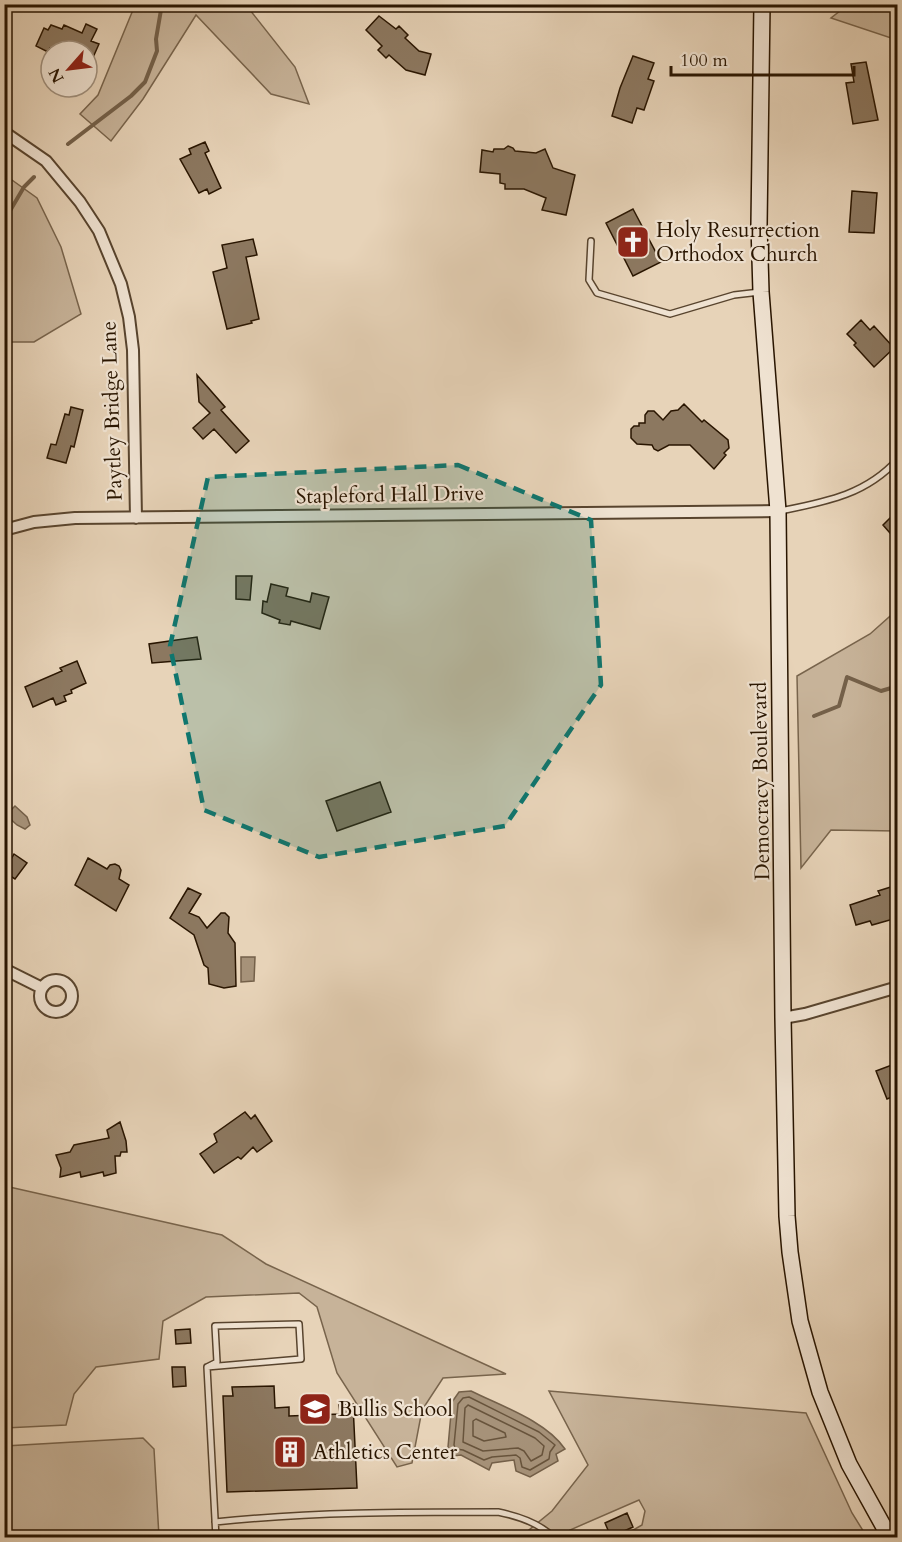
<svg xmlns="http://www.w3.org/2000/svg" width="902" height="1542" font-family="Cardo,serif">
<rect width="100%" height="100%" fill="#e7d3b8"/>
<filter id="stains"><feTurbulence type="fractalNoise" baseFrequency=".00333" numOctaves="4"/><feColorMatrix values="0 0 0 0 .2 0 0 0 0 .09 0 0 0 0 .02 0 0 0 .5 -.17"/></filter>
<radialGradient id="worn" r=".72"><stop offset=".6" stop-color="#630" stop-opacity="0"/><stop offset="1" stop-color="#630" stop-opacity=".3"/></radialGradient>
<path fill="#c7b399" stroke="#78644c" stroke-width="1.5" d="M849 4 897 5V40L831 18Z
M135 5H246L295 67 309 104 271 94 196 15 143 99 111 141 80 114 98 95Z
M5 175 37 198 61 247 81 314 34 342H5Z
M897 610 898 696 894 700 898 711 897 831 831 830 801 868 797 676 870 634Z
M5 1186 222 1235 266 1264 506 1374 443 1378 422 1410 412 1463 397 1467 337 1373 317 1307 299 1293 206 1297 163 1321 159 1359 96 1367 74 1394 66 1425 5 1428Z
M549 1391 806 1413 852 1513 867 1537H621L642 1525 645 1511 639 1500 570 1530 574 1537 344 1538 524 1534 552 1511 588 1465Z
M143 1438 154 1449 159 1537H5V1446Z"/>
<path fill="#a69279" stroke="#746049" stroke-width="1.5" d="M15 806 27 817 30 825 25 829 17 825 6 815Z
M241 957H255L254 981 241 982Z
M471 1391C501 1406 546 1421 565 1449L556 1454 558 1461 530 1477 516 1471 514 1460 492 1463 489 1470 461 1455 453 1456 448 1447 452 1402 459 1392Z"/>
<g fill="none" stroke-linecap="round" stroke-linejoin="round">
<path stroke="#68543c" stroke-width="1.5" d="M469 1397 539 1432 555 1445 550 1452 549 1459 530 1470 522 1467 520 1458 516 1455 492 1457 484 1460 463 1450 456 1449 454 1445 458 1404 463 1398Z
M468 1405 535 1438 544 1446 542 1455 531 1461 524 1451 518 1448 483 1451 463 1442 465 1408Z
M476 1419 505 1433 506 1437 484 1441 473 1436V1421Z"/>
<path stroke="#746049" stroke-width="4" d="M68 144 131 96 145 82 157 51 156 39 162 4
M4 221 24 187 34 177
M814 716 839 706 847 677 881 691 898 686"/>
</g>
<path fill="#8c7860" stroke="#291500" stroke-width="1.5" d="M379 16 396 29 399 26 408 35 405 38 419 51 431 54 425 75 406 70 389 55 386 58 378 50 382 46 366 30Z
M86 24 97 29 91 41 99 44 87 71V51H57L50 48 48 52 36 46 44 28 48 30 51 25 62 29 64 25 82 33Z
M633 56 654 63 648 79 654 81 644 110 637 108 632 123 612 116 620 88Z
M866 62 878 120 853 124 846 83 854 82 851 64Z
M205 142 209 151 205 153 221 188 209 194 207 189 199 193 180 159 191 154 189 149Z
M508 146 513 148 515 151 536 153 545 149 553 168 575 175 566 215 542 210 546 198 524 189H505V184L500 183V174L480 172 482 150 493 152 494 149H504Z
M852 191 877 193 874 233 849 232Z
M633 209 661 262 633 276 606 223Z
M253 239 257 255 246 257 259 319 251 321 252 323 227 329 213 272 227 268 222 245Z
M861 320 870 330 874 326 894 348 874 367 854 345 856 343 847 334Z
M197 375 225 407 221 410 249 441 236 453 214 429 203 439 193 428 210 413 199 402Z
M684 404 702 422 704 420 728 440 729 448 724 453 726 455 714 469 690 445H669L658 451 654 449 652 445 637 444 631 438V429L634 426H639V423H645V415L648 411H654L663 420 671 411 678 410Z
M71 407 83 410 74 447 71 446 66 463 47 458 51 444 56 445 65 414 69 415Z
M897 511V541L883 525Z
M236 576H252L250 600 236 599Z
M271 584 288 588 286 596 310 602 312 593 329 597 320 629 291 621 290 625 279 623 280 620 262 613 263 601 267 602Z
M197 637 201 659 152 663 149 644Z
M77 661 86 683 71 690 72 693 64 696 66 701 56 705 53 698 33 707 25 687 62 671 60 668Z
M380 782 391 812 337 831 326 801Z
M14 854 27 863 15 879 4 872Z
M88 858 107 869 110 865 115 864 119 866 121 870 119 879 129 885 116 911 75 885Z
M894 886 895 890 897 889V918L872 925 870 921 856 925 850 905 880 895 878 891Z
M188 888 201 894 189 913 199 917 207 928 221 913H225L229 917 228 933 235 943 236 986 224 988 209 984 208 968 204 965 194 935 170 918Z
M897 1063V1095L887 1099 876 1071Z
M245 1112 251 1119 255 1115 272 1141 257 1152 253 1147 241 1159 238 1157 214 1173 200 1154 217 1142 214 1134Z
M120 1122 126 1141 127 1152H121L120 1156H115L116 1173 104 1176 103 1172 81 1177 80 1172 60 1177 61 1168 56 1155 70 1152 74 1145 109 1138 107 1130Z
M190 1329 191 1343 176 1344 175 1330Z
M172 1367H185L186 1386 173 1387Z
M274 1386 275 1408 289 1407V1416L340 1414 339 1405 353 1404 357 1488 227 1492 223 1396H233L232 1387Z
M627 1513 633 1527 611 1537 605 1523Z"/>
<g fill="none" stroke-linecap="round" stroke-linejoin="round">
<defs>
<path id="lane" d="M591 241 589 280 597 293 670 314 734 295 760 292
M780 511C825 502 866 495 898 459
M299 1324 301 1359 207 1367 217 1362 215 1326Z
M207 1367 216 1538
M215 1522C310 1512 404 1512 498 1512 518 1516 540 1523 554 1538"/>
<path id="street" d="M4 132 46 161 80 202 99 231 121 284 129 317 133 350 136 518
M4 530 34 522 75 518 778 511
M4 969 42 988
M40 996a16 16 0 1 1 32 0a16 16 0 1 1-32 0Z
M783 1018 805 1014 898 987"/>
<path id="secondary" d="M762 4 759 225 761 292 778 511 783 1018 787 1216 790 1252 800 1321 820 1392 849 1464 890 1538"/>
</defs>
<use href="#lane" stroke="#58442e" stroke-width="8"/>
<use href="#street" stroke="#58442e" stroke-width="14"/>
<use href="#secondary" stroke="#291500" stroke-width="18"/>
<use href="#lane" stroke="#efe2d1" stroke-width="5"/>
<use href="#street" stroke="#efe2d1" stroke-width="10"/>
<use href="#secondary" stroke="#efe2d1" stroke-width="15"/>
</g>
<path fill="#0f766e" fill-opacity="0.2" stroke="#0f766e" stroke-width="4.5" stroke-dasharray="12 8" stroke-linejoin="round" d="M458 465 591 520 601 685 505 826 319 857 204 810 170 646 208 477Z"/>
<defs>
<symbol id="church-square" viewBox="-11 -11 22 22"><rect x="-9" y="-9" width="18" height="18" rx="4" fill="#8f2418" stroke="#efe2d1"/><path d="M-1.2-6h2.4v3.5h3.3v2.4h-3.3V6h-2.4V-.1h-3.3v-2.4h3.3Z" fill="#fff"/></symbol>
<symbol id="school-square" viewBox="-11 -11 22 22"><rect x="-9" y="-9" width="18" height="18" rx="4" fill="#8f2418" stroke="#efe2d1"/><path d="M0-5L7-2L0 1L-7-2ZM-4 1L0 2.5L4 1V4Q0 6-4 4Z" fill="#fff"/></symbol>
<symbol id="building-square" viewBox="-11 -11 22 22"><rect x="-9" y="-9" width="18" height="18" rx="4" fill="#8f2418" stroke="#efe2d1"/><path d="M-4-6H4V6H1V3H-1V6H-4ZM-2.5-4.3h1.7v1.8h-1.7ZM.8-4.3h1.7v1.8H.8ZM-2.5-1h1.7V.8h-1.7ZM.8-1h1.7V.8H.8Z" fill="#fff"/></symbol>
</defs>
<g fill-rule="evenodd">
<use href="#church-square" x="614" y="223" width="38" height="38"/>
<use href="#school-square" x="296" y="1390" width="38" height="38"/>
<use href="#building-square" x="271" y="1433" width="38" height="38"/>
</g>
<g text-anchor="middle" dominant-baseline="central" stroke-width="4.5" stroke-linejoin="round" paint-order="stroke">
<g font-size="21" fill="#291500" stroke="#efe2d1" text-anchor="start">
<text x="656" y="230">Holy Resurrection<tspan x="656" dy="24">Orthodox Church</tspan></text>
<text x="338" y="1409">Bullis School</text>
<text x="313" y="1452">Athletics Center</text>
</g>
<g font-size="21" fill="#291500" stroke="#efe2d1">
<text transform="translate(112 411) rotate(-92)">Paytley Bridge Lane</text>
<text transform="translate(390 495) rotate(-1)">Stapleford Hall Drive</text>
<text transform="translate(761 781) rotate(-91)">Democracy Boulevard</text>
</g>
</g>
<rect width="902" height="1542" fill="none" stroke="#e7d3b8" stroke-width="24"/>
<rect x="6" y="6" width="890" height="1530" fill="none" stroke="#291500" stroke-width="3"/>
<rect x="12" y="12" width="878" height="1518" fill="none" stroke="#291500" stroke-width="1.5"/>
<g transform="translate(69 69) rotate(242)"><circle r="28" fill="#efe2d1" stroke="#a0907d" stroke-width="1.5"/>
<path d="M0-4.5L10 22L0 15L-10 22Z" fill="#8f2418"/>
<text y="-9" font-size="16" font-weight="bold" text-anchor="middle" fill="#291500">N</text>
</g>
<path d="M671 66v9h183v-9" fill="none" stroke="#291500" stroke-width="3"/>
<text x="680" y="66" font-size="18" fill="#291500" stroke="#efe2d1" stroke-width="4.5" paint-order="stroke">100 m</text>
<rect width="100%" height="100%" filter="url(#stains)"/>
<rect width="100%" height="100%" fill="url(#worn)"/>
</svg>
